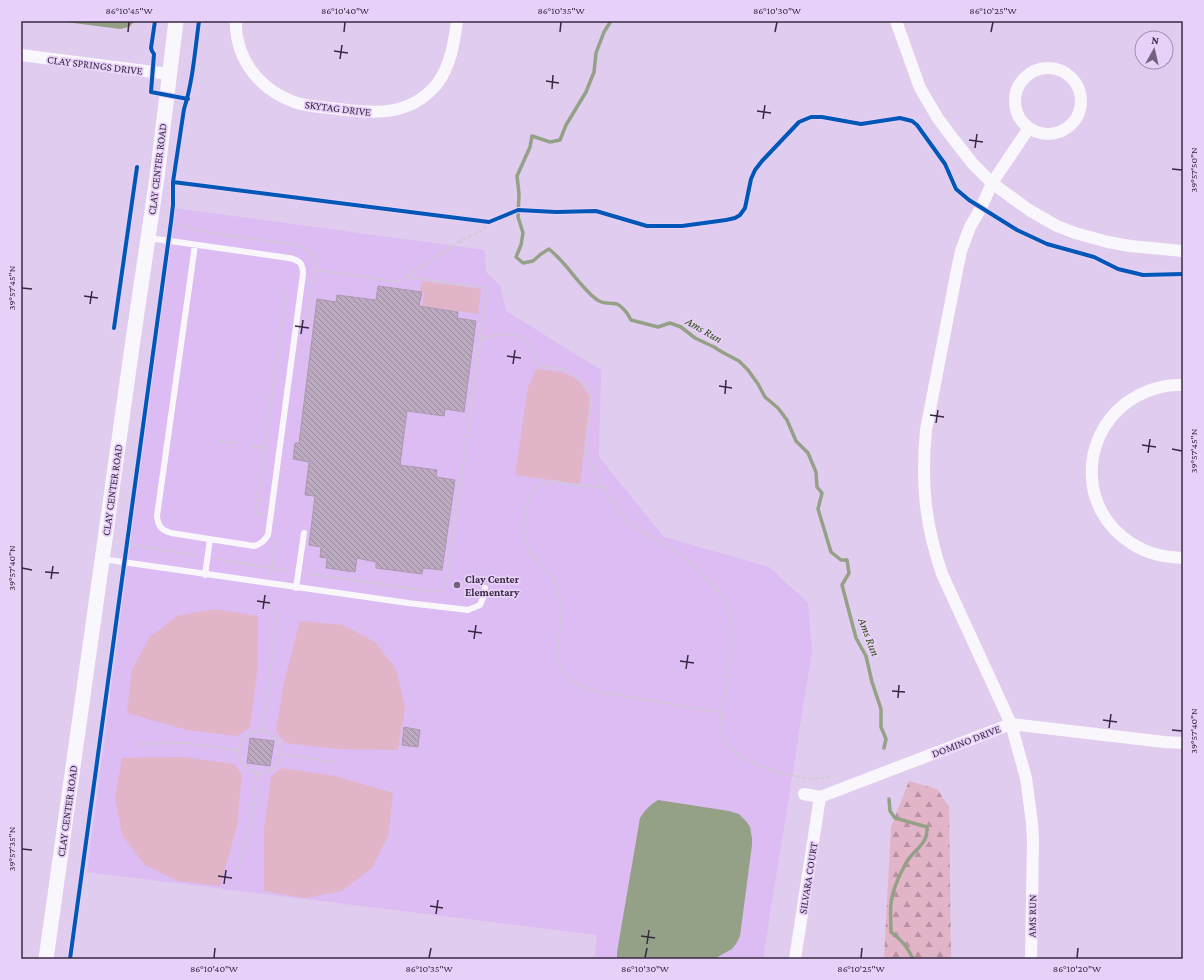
<svg xmlns="http://www.w3.org/2000/svg" width="1204" height="980" font-family="'Crimson Pro',serif">
<defs>
<pattern id="forest-firs" width="22" height="20" patternUnits="userSpaceOnUse"><rect width="22" height="20" fill="#e2b4c8"/><path d="M5 1l3.5 6h-7zM16 11l3.5 6h-7z" fill="#b892a4"/></pattern>
<pattern id="building-back-hatch" width="6" height="6" patternUnits="userSpaceOnUse"><rect width="6" height="6" fill="#bcaac1"/><path d="M-1 5l2 2M0 0l6 6M5-1l2 2" fill="none" stroke="#9a8a9e"/></pattern>
</defs>
<rect width="100%" height="100%" fill="#e0ccee"/>
<path fill="#dcbcf2" d="M174 208 485 250 486 272 500 285 506 311 601 370 599 457 664 537 769 567 808 603 812 651 763 959H594L597 935 87 872Z"/>
<path fill="#e2b4c8" d="M422 281 481 289 478 314 422 306 424 292 420 291Z
M536 369C552 371 568 370 580 383 584 388 588 392 590 398L580 484 515 475 528 387 533 377Z
M215 609 258 616 257 671 250 727 238 736 187 730 127 713 132 670 149 638 177 616Z
M300 621 343 625 375 642 396 669 405 708 398 750 337 749 285 743 276 731 284 682Z
M182 757 234 764 242 774 237 826 220 886 178 881 145 865 122 835 115 798 122 758Z
M281 768 335 776 393 793 388 836 372 868 342 891 305 898 264 891V829L271 777Z"/>
<path fill="url(#forest-firs)" d="M909 781 937 789 949 807 951 959H884L891 827Z"/>
<path fill="#94a186" d="M58 21H135L129 27 120 29Z
M658 800 729 811 739 814 746 821 750 827 752 838V845L740 936 736 944 732 949 714 959H617V952L640 818C645 810 650 805 658 800Z"/>
<g fill="none" stroke-linecap="round" stroke-linejoin="round">
<path stroke="#94a186" stroke-width="3.5" d="M611 21 604 32 596 53 594 72 586 92 566 125 560 140 550 142 532 136 530 147 517 176 519 194 518 217 523 233 521 245 516 257 523 263 533 261 541 254 549 249C568 264 578 285 596 299 603 305 609 302 617 304 623 307 628 314 631 320L658 327 670 323 681 327 695 338 714 347 722 352 739 361 748 370 758 384 765 397 778 408 787 420 796 441 808 453 816 472 817 487 822 493 818 509 831 552 841 560H847L849 573 842 585 856 638 866 656 872 682 881 709V727L886 739 884 748
M889 799 890 811 895 818 927 827C929 844 913 850 906 863 900 874 892 891 891 904 890 913 891 923 891 932 901 940 907 946 912 957L911 959"/>
</g>
<path fill="url(#building-back-hatch)" stroke="#ab98b0" d="M378 286 422 292 419 306 458 312 457 318 476 321 464 412 445 409 444 416 407 411 400 465 437 470 436 477 455 480 442 570 423 568 422 574 376 568V562L357 558 355 572 326 568 327 558 320 557 321 547 309 545 315 496 305 495 309 462 293 459 295 443H299L317 299 336 302 337 295 376 300Z
M404 727 420 730 418 747 402 745Z
M250 738 274 741 270 766 247 763Z"/>
<g fill="none" stroke-linecap="round" stroke-linejoin="round">
<path stroke="#d1cbd4" stroke-width="2" stroke-dasharray="4 2" stroke-linecap="butt" d="M171 222 205 232 297 245 305 248 310 252 315 259 317 265 314 276 307 323
M407 276 467 237C477 234 484 230 489 222
M481 339C513 330 529 331 539 366L564 369 571 373 587 387 590 394 591 404 585 453 599 479 616 507 628 522 678 553 696 567 721 594 728 606 731 616 732 641 721 717 722 735 731 749 745 759 768 769 785 774 811 779 831 777
M220 441 235 443
M252 446 270 449
M604 488C593 486 581 485 570 484 564 483 555 480 549 482 533 484 528 500 526 514 524 526 523 538 529 550 533 559 543 565 549 573 555 580 559 591 560 601 566 641 538 674 595 691L722 713
M263 514 256 513 279 341 287 292
M127 544 198 556
M216 559 288 571
M271 574 276 539
M310 574 436 592C443 590 445 587 447 581L488 288 406 277 398 282 316 270
M263 731 277 616 268 602
M239 752a21 21 0 1 1 42 0a21 21 0 1 1-42 0Z
M139 744 186 743 239 750
M280 754 335 762
M238 870 250 828 257 772"/>
<path stroke="#faf7fc" stroke-width="6" d="M149 238 289 258C299 260 303 263 303 274L268 535C264 541 261 544 254 546L171 533C161 530 158 526 157 516L195 245
M102 559 408 603 468 610 480 605 483 598 485 588
M205 575 210 539
M296 588 304 533"/>
<path stroke="#faf7fc" stroke-width="12" d="M236 21C235 60 261 91 297 103 310 107 325 107 339 109 376 114 410 116 437 84 451 65 454 43 457 21
M896 21 920 88 937 117 951 136 973 164 992 183 1029 210 1057 226 1075 233 1108 242 1130 246 1183 251
M21 55 169 74
M1015 101a33 33 0 1 1 66 0a33 33 0 1 1-66 0Z
M1029 128 992 183 981 208 970 227 961 251 957 270 926 430C921 483 925 524 942 574L1011 724 1026 778 1032 823 1033 841 1031 959
M1183 385C1162 384 1143 391 1126 403 1079 439 1080 511 1131 543 1147 554 1164 557 1183 558
M804 794 820 797 1011 724 1164 742 1183 743
M795 959 820 797"/>
<path stroke="#faf7fc" stroke-width="15" d="M46 959 133 340 157 177 176 21"/>
<defs>
<path id="cycleway" d="M155 21 151 48 152 51 154 54 151 92 188 99
M173 182 489 222 518 210 556 212 596 211 647 226H682L726 220 735 218 740 215 745 208 751 179 755 170 762 161 799 122 811 117H822L861 124 900 118 912 121 917 125 945 164 956 189 969 200 1017 230 1047 244 1094 257 1118 269 1143 275 1183 274
M114 328 137 167
M70 959 171 222 173 205V182L184 109C193 81 195 50 199 21"/>
</defs>
<use href="#cycleway" stroke="#e8d1f8" stroke-width="6"/>
<use href="#cycleway" stroke="#0057b8" stroke-width="4"/>
</g>
<path fill="none" stroke="#382942" stroke-width="1.5" d="M128 32 129 22M344 32 345 22M560 32 561 22M775 32 777 22M991 32 993 22M334 51 348 53M340 59 342 45M546 81 559 83M552 89 553 75M757 111 771 113M763 119 765 105M969 140 983 142M975 148 977 134M1172 169 1182 170M22 288 32 289M84 296 98 298M90 304 92 291M295 326 309 328M301 334 303 320M507 356 521 358M513 364 515 350M719 386 732 388M725 394 726 380M930 415 944 417M936 423 938 410M1142 445 1156 447M1172 449 1182 451M1148 453 1150 439M22 568 32 570M45 572 59 573M51 579 53 566M257 601 270 603M263 609 265 595M468 631 482 633M474 639 476 625M680 661 694 663M686 669 688 655M892 691 905 692M898 698 899 685M1103 720 1117 722M1109 728 1111 714M1172 730 1182 731M22 849 32 850M218 876 232 878M224 884 226 870M430 906 443 908M436 914 438 900M641 936 655 938M647 944 649 930M214 958 215 948M429 958 431 948M645 958 647 948M861 958 862 948M1077 958 1078 948"/>
<circle fill="#73627e" stroke="#e8d1f8" stroke-width="1.5" cx="457" cy="585" r="4"/>
<g text-anchor="middle" dominant-baseline="central" stroke-width="3.5" stroke-linejoin="round" paint-order="stroke">
<g font-size="11" fill="#382942" stroke="#e8d1f8">
<text transform="translate(95 65) rotate(7)">CLAY SPRINGS DRIVE</text>
<text transform="translate(338 108) rotate(7)">SKYTAG DRIVE</text>
<text transform="translate(157 169) rotate(-83)">CLAY CENTER ROAD</text>
<text transform="translate(112 490) rotate(-82)">CLAY CENTER ROAD</text>
<text transform="translate(966 741) rotate(-21)">DOMINO DRIVE</text>
<text transform="translate(67 811) rotate(-82)">CLAY CENTER ROAD</text>
<text transform="translate(808 878) rotate(-81)">SILVARA COURT</text>
<text transform="translate(1032 916) rotate(-89)">AMS RUN</text>
</g>
<g font-size="11" font-weight="bold" fill="#382942" stroke="#e8d1f8" text-anchor="start">
<text x="465" y="579">Clay Center<tspan x="465" dy="13">Elementary</tspan></text>
</g>
<g font-size="12" font-style="italic" fill="#2f4a10" stroke="#e8d1f8">
<text transform="translate(704 330) rotate(30)">Ams Run</text>
<text transform="translate(869 637) rotate(69)">Ams Run</text>
</g>
</g>
<rect width="1204" height="980" fill="none" stroke="#e8d1f8" stroke-width="44"/>
<g transform="translate(1154 50) rotate(8)"><circle r="19" fill="#e8d1f8" stroke="#a28eaf"/>
<path d="M0-3L7 15L0 10L-7 15Z" fill="#73627e"/>
<text y="-6" font-size="11" font-weight="bold" text-anchor="middle" fill="#382942">N</text>
</g>
<rect x="22" y="22" width="1160" height="936" fill="none" stroke="#382942" stroke-width="1.5"/>
<g font-size="10" text-anchor="middle" fill="#382942">
<text x="129" y="14">86°10'45"W</text>
<text x="345" y="14">86°10'40"W</text>
<text x="561" y="14">86°10'35"W</text>
<text x="777" y="14">86°10'30"W</text>
<text x="993" y="14">86°10'25"W</text>
<text transform="translate(1193 170) rotate(-90)" y="4">39°57'50"N</text>
<text transform="translate(11 288) rotate(-90)" y="4">39°57'45"N</text>
<text transform="translate(1193 451) rotate(-90)" y="4">39°57'45"N</text>
<text transform="translate(11 568) rotate(-90)" y="4">39°57'40"N</text>
<text transform="translate(1193 731) rotate(-90)" y="4">39°57'40"N</text>
<text transform="translate(11 849) rotate(-90)" y="4">39°57'35"N</text>
<text x="214" y="972">86°10'40"W</text>
<text x="429" y="972">86°10'35"W</text>
<text x="645" y="972">86°10'30"W</text>
<text x="861" y="972">86°10'25"W</text>
<text x="1077" y="972">86°10'20"W</text>
</g>
</svg>
